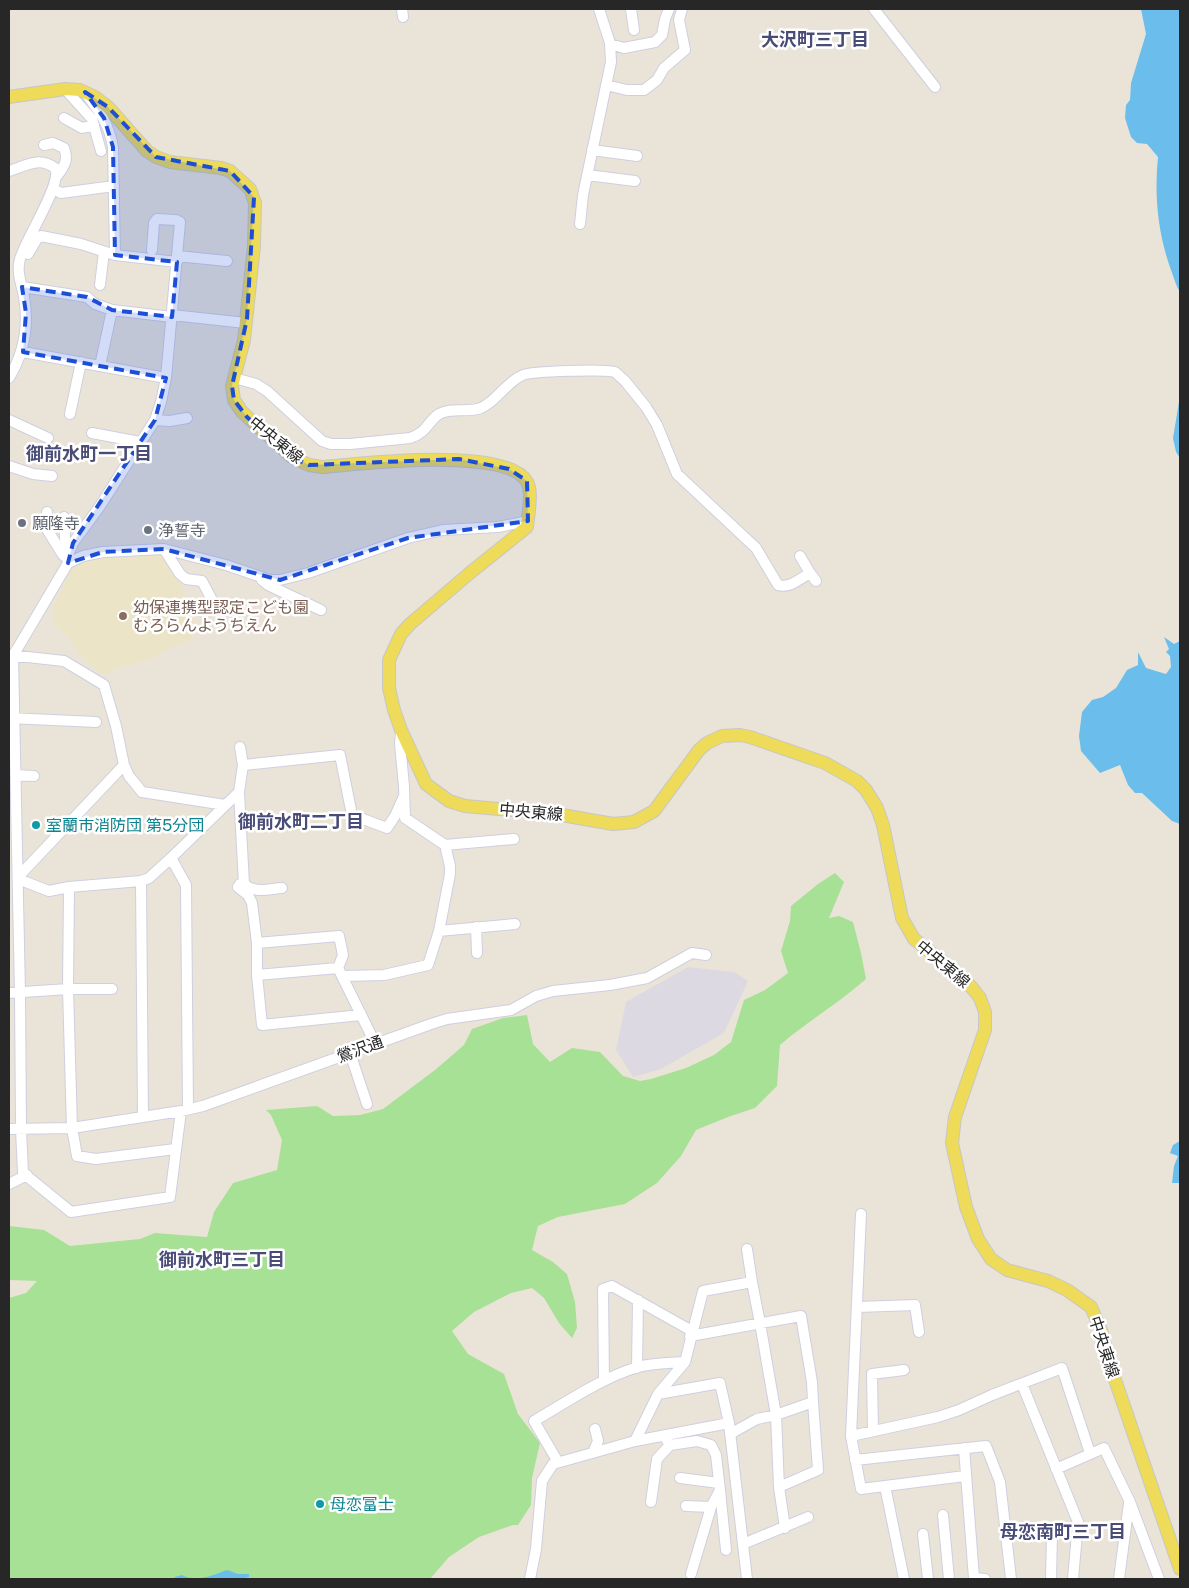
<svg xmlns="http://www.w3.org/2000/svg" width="1189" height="1588" font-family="'Public Sans','Noto Sans JP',sans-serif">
<rect width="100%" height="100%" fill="#eae4d8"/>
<path fill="#ddd9e2" d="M688 967 734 972 748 981 724 1033 661 1069 633 1077 616 1050 626 1002Z"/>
<path fill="#ece4c7" d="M147 553 162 555 181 579 183 591 192 608 195 623 192 640 175 645 152 659 117 667 111 674 101 673 83 659 76 650 70 639 54 624 53 607 74 564 88 558Z"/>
<path fill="#a7e195" d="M835 873 844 882 829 918 839 916 853 922 861 953 866 979C839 1003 808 1021 780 1045L777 1086 755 1108 728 1117 696 1130 681 1156 657 1183 625 1204 558 1217 538 1226 532 1250 553 1262 567 1274 575 1302 577 1328 572 1338 559 1323 544 1298 532 1288 511 1293 474 1312 452 1331 468 1354 504 1374 518 1414 540 1443 532 1478 531 1505 518 1525H513L479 1537 449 1557 430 1579H9V1298L26 1293 37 1281 9 1280V1226L44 1230 70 1246 140 1239 155 1233 207 1237 214 1212 233 1183 277 1170 282 1140 271 1115 266 1110 317 1106 333 1116 360 1115 383 1109 435 1070 464 1045 472 1029 503 1018 527 1015 533 1044 550 1062 572 1048 600 1052 623 1076 640 1081 651 1079 686 1068 714 1055 731 1042 744 1000 765 990 788 973 781 951 790 921 791 906 818 884Z"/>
<path fill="#6bbdec" d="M1141 9H1180V292C1176 286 1174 278 1171 270 1158 234 1154 196 1158 157L1147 144 1137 143 1131 137 1125 118 1126 105 1130 100 1131 83 1146 34Z
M1180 396V458L1176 452 1173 438Z
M1164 637 1174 644 1180 641V824L1172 821 1142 793H1135L1128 785 1120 765 1100 773 1081 751 1079 736 1082 712 1092 700 1103 697 1116 688 1127 670 1138 665V652L1146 668 1166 674 1171 667 1170 656 1166 652 1169 649Z
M1180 1141V1183H1172L1174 1166 1178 1156 1170 1153 1173 1145Z
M227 1570 238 1574H249V1577L240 1579H174L175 1577 182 1575C195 1583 214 1575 227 1570Z"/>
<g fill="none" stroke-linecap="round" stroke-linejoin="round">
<defs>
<path id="minor" d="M402 9 403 17
M631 9 634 30
M874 9 935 87
M610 44 624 48 655 42 662 35 665 19 669 9
M606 85 627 90H644L657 80 664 68 685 50 679 20 682 9
M65 89 92 119 101 151
M86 94C100 112 109 124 113 147L115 255
M64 118 82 128 94 125
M44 145 53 143 64 148C69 159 64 167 57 176
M592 150 637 156
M9 171C25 166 39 156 55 168 63 183 25 240 20 259 16 272 22 285 24 297 29 326 24 353 9 378
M587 175 635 181
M53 189 61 193 114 186
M580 224 583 195 611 62 610 43 599 9
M28 254 38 237 41 236 81 244 115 255 177 262
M177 256 227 261
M100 285 104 252
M22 287 87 297 95 304 112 310 100 366
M112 310 172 317
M172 315 246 323
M23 352 166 378
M234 378 256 384 267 391 322 441 331 444H350L410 438C428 432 427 422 439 414 451 407 468 413 481 408 497 401 506 382 523 375 533 371 604 369 615 372L625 381 646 407 657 425 677 474 756 548 778 585C789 589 801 578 810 573
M70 414 81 362
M9 420 48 438
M155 420 170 421 187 418
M92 433 140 442
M9 466 33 474 52 476
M47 512 48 531 63 555 67 558
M64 517 65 539 70 547
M164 549 180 574 186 579 202 581 211 598
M800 556 810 573 816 581
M68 563 67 557 73 543 100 506 155 420 161 402 166 378 180 222 176 220 157 219 154 223 152 250
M262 580 268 585 321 610
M9 655 64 661 104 685 116 726 124 765 129 776 142 792 225 805
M9 718 96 722
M401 731 400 744 404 786 405 818 445 845 514 839
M240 747 243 765
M16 775 34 776
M18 877 124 765
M18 879 49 891 69 887 141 881 149 878 171 858
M141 881 143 1117
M244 884 239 792 243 765 340 755 352 815 387 828 395 816 404 796
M69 887 68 989 72 1128 77 1156 96 1159 175 1149
M476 927 477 953
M439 931 515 924
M257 943 252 903 248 895 238 887 240 884 243 883C254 894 268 889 282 888
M338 968 343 955 339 936 257 943V975L262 1025 361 1015
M257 975 338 968 375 1043
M343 976 384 975 428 965 439 931 450 874V866L445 845
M9 993 68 989H112
M350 1053 367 1104
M188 1109 186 885 171 858 239 792
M181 1111 170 1197 71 1212 23 1173 21 1129 20 993 13 656 68 563 83 556 103 552 164 549 226 565 270 580H280L308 573 408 538 443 530 498 527 528 521
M9 1129 72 1128 181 1111 203 1106 431 1024 447 1019 511 1010 536 996 553 991 610 985 647 978 692 953 706 955
M9 1184 27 1175
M861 1214 851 1436 861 1489 965 1476
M747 1249 752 1282
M857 1307 915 1305 919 1332
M690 1336 801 1316 812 1382 813 1402 776 1415 757 1419 730 1434
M637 1368 638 1300
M604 1381 603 1289 612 1286 692 1331
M1022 1384 1078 1522 1073 1579
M658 1394 720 1383 729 1423 747 1579
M873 1431 872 1374 904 1370
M664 1436 670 1445 697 1441 711 1445 716 1455 720 1490 711 1507 691 1574
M851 1436 938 1417 959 1410 992 1395 1062 1368 1090 1453
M635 1441 658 1394 685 1362 703 1291 752 1282 760 1323 776 1415 779 1487 785 1528
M964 1448 974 1578 985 1579
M593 1453 598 1441 595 1429
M855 1460 986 1446 1000 1482 1011 1579
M558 1462 534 1421C567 1402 601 1378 638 1367 653 1363 669 1363 685 1362
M1056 1469 1104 1448 1130 1502 1159 1579
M680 1478 719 1483
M885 1486 904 1579
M779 1487 818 1470 813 1402
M720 1490 726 1550
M651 1502 657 1459 670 1445
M686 1506 711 1507
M943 1515 949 1579
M923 1534 928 1579
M743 1544 808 1517
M530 1579 536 1549 542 1481 553 1464 635 1441 729 1423
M1051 1579 1052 1535
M1119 1579 1129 1503"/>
<path id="major" d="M9 97 65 89 80 90 95 97 108 107 147 151 156 157 170 162 221 168 230 171 250 189 255 203 254 246 244 340 232 386 234 400 242 412 292 457 309 465 322 467C360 464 508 446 527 482 533 491 528 516 527 527L471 572 410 624 401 634 389 660V688L394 710 401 730 426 784 449 801 465 806 556 814 613 824 634 822 654 811 699 750 707 743 722 736 740 735 750 737 825 763 857 781 866 790 877 808 883 825 902 918 914 939 963 978 973 989 980 998 985 1012V1030L955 1117 952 1143 966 1207 978 1239 991 1259 1007 1270 1048 1281 1067 1290 1091 1307 1101 1330 1111 1368 1180 1569"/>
</defs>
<use href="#minor" stroke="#cecfe0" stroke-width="12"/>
<use href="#major" stroke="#c7c7c7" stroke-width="14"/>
<use href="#minor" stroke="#fff" stroke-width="10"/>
<use href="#major" stroke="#eedb59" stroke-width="12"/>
</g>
<path fill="#1d4ed8" fill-opacity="0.2" stroke="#1d4ed8" stroke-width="4" stroke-dasharray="10 6" stroke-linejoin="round" d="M85 92 108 107 156 157 230 171 254 197 247 319 232 386 234 400 247 417 292 457 309 465 459 459 509 469 527 481 528 521 408 538 280 580 164 549 103 552 68 563 73 543 155 420 166 378 23 352 26 313 22 287 87 297 112 310 172 317 177 262 115 255 113 147 104 118Z"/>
<g fill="#6b7280" stroke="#fff" stroke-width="2">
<circle cx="22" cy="523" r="5"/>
<circle cx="148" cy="530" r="5"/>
</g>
<circle fill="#8d6e63" stroke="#fff" stroke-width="2" cx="123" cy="616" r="5"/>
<g fill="#0f9aa8" stroke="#fff" stroke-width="2">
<circle cx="36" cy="825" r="5"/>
<circle cx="320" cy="1504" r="5"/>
</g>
<g text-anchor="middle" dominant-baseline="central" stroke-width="5" stroke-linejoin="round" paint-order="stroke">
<g font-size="16" fill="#272727" stroke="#fff">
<text transform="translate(276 440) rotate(39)">中央東線</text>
<text transform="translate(531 812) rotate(5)">中央東線</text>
<text transform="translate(943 964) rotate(40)">中央東線</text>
<text transform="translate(360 1049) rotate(-20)">鶯沢通</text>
<text transform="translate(1104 1347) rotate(72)">中央東線</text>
</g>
<g font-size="16" fill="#5b616d" stroke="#fff" text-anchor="start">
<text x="32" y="523">願隆寺</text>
<text x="158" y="530">浄誓寺</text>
</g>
<g font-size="16" fill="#785e54" stroke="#fff" text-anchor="start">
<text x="133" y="607">幼保連携型認定こども園<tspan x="133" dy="18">むろらんようちえん</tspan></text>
</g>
<g font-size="16" fill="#0d838f" stroke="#fff" text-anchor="start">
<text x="46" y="825">室蘭市消防団 第5分団</text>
<text x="330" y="1504">母恋富士</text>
</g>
<g font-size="18" font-weight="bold" fill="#494c76" stroke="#fff">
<text x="815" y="39">大沢町三丁目</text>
<text x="89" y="453">御前水町一丁目</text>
<text x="301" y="821">御前水町二丁目</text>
<text x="222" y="1259">御前水町三丁目</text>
<text x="1063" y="1531">母恋南町三丁目</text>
</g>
</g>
<rect width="1189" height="1588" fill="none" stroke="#272727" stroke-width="20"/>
</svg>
